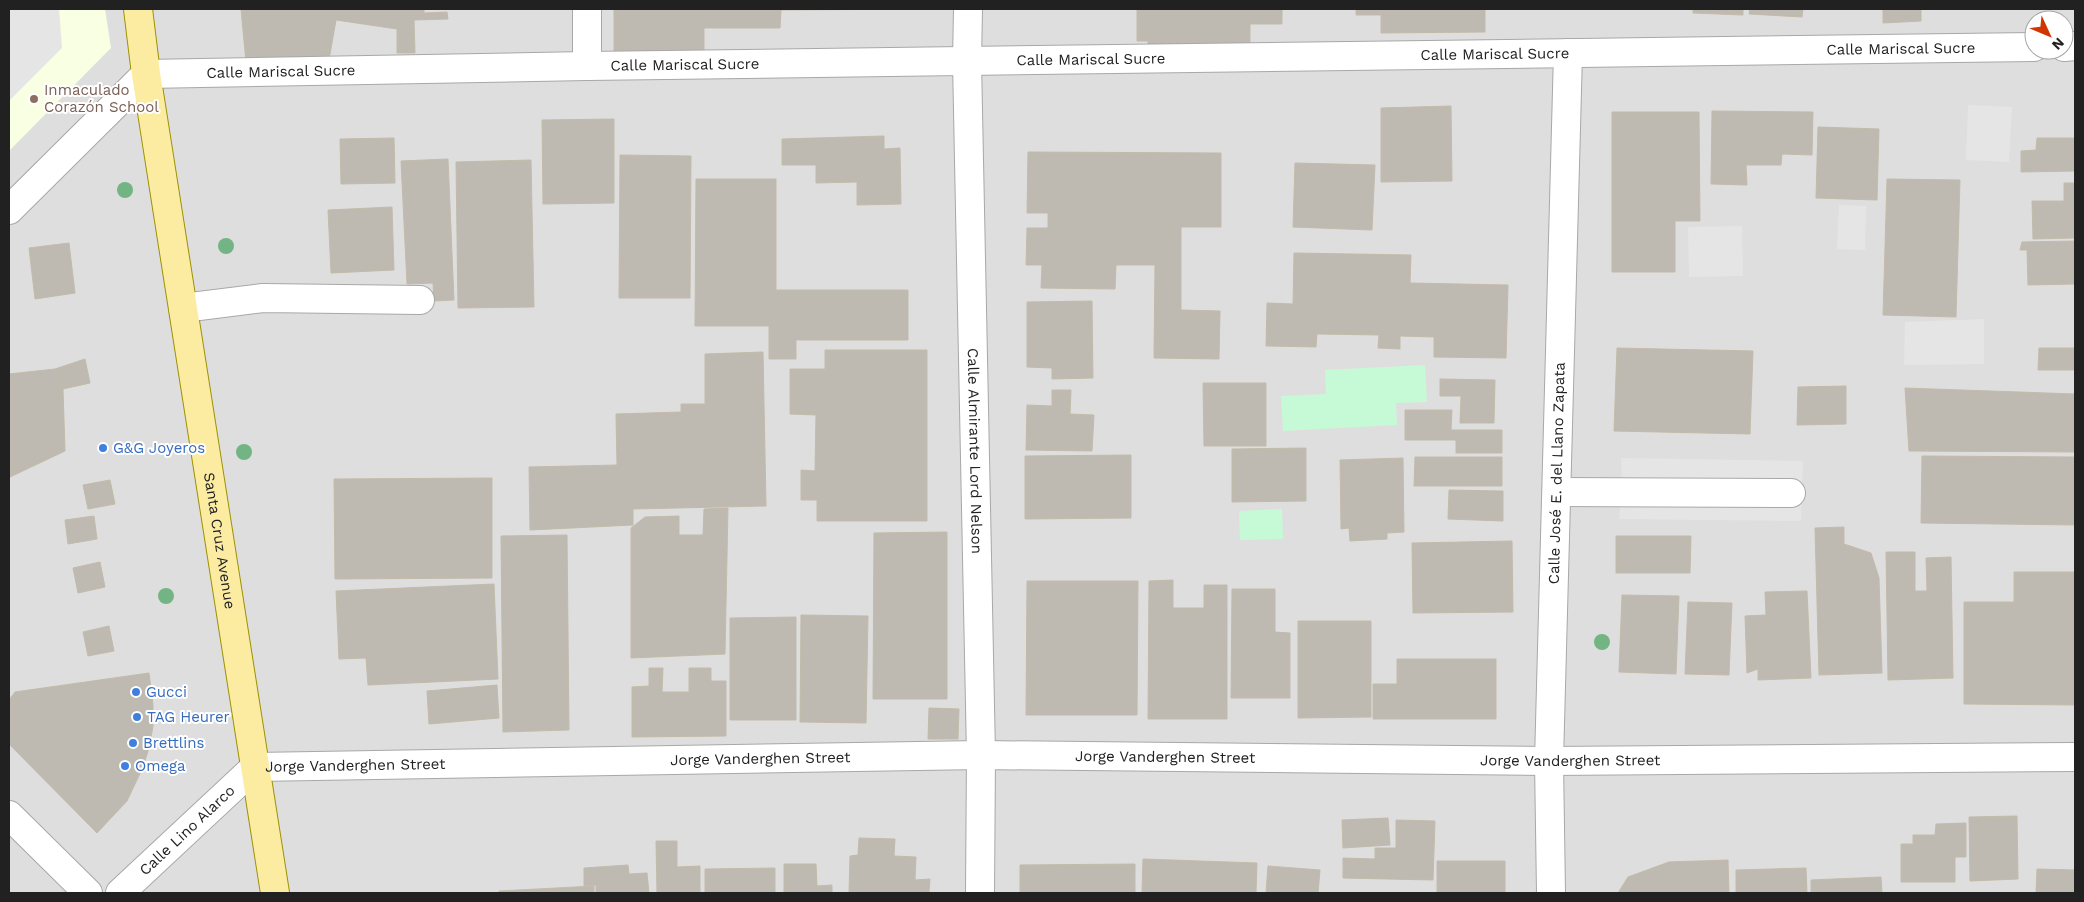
<svg xmlns="http://www.w3.org/2000/svg" width="2084" height="902" font-family="'Work Sans',sans-serif">
<rect width="100%" height="100%" fill="#f1f0e8"/>
<path fill="#dfdede" fill-rule="evenodd" d="M9 9H2075V893H9ZM2034 20H2064V50H2034Z"/>
<path fill="#f8ffe3" d="M9 9H105L111 48 9 151Z"/>
<path fill="#c6fad7" d="M1425 365 1427 402 1396 403 1397 425 1283 431 1281 396 1326 394 1325 370Z
M1282 509 1283 539 1240 540 1239 511Z"/>
<path fill="#e5e5e5" d="M9 9H59L62 48 9 101Z
M1968 105 2012 107 2009 162 1966 160Z
M1839 205 1866 206 1865 250 1837 249Z
M1742 226 1743 276 1689 277 1688 227Z
M1984 319V364L1904 365 1905 322Z
M1621 458 1803 461 1801 521 1619 519 1622 493Z"/>
<path fill="#bebab1" stroke="#c3bbaa" d="M241 9H424V13L447 12 448 19 414 20 415 53H397V29L336 20 329 60 246 62Z
M614 9H926L781 10 780 28H704V53L614 54Z
M1137 9H1282V24H1250V51L1148 52V41H1137Z
M1356 9H1485V32L1381 33V15H1356Z
M1693 9H1743V15L1693 13Z
M1750 9H1803L1802 17 1749 14Z
M1883 9H1921V21L1883 23Z
M1451 106 1452 181 1381 182V108Z
M1712 111 1813 112 1812 155 1782 154 1781 165H1746L1747 185 1711 184Z
M1612 112H1699L1700 221H1675V272H1612Z
M614 119V203L543 204 542 120Z
M1818 127 1879 129 1877 200 1816 198Z
M884 136V149L900 148 901 204 857 205V182L816 183V165H782V139Z
M394 138 395 183 341 184 340 139Z
M2037 138H2075V171L2021 172V151L2036 150Z
M1028 152 1221 153V227H1181V310L1220 311 1219 359 1154 358 1155 265H1116L1115 289 1041 288 1042 265H1026L1027 228H1048V213H1027Z
M620 155 691 156 690 298H619Z
M448 159 454 300 434 301 433 283 407 284 401 161Z
M531 160 534 307 458 308 456 162Z
M1295 163 1375 165 1372 230 1293 227Z
M696 179H776V290H908V340H796V359H769V326H695Z
M1887 179 1960 180 1956 317 1883 315Z
M2064 183H2075V238L2033 239 2032 201H2064Z
M392 207 394 270 331 273 328 210Z
M2075 241V284L2028 285 2027 250H2020L2022 242Z
M69 243 75 293 35 299 29 248Z
M1294 253 1411 255 1410 283 1508 285 1506 358 1434 357V337L1400 336V349L1378 348 1379 335 1317 334 1316 347 1266 346 1267 303 1293 304Z
M1092 301 1093 378 1052 379V368L1027 367V302Z
M1617 348 1753 351 1750 434 1614 431Z
M2039 348H2075V370H2038Z
M825 350H927V521H817V500H801V470L815 471 816 415 790 414V369H825Z
M763 352 766 506 633 509V525L530 530 529 467 617 465 616 414 681 412V404H705V354Z
M85 359 90 383 63 389 55 369Z
M55 369 63 389 65 451 10 477 9 374Z
M1440 379 1495 380 1494 423H1460L1461 396H1440Z
M1203 383H1266V446H1204Z
M1846 386V424L1797 425 1798 387Z
M1905 388 2075 394V452L1909 451Z
M1052 390H1071L1070 414 1094 415 1092 451 1026 450 1027 405 1052 406Z
M1405 410H1452L1451 430H1502V453H1456V440H1405Z
M1306 448V501L1232 502V449Z
M1131 455V518L1025 519V456Z
M1922 456 2075 457V525L1921 523Z
M1415 457H1502V486H1414Z
M1403 458 1404 532 1387 533V539L1350 541 1349 528 1341 529 1340 460Z
M492 478V578L335 579 334 479Z
M110 480 115 504 88 509 83 485Z
M1449 490 1503 491V521L1448 519Z
M728 508 725 654 631 658V528L645 517 679 516V535H703L704 509Z
M94 516 97 539 68 544 65 520Z
M1844 527V544L1871 553 1879 578 1882 673 1819 675 1815 528Z
M947 532V699H873L874 533Z
M567 535 569 730 503 732 501 536Z
M1616 536H1691L1690 573H1616Z
M1512 541 1513 612 1413 613 1412 543Z
M1886 552H1915V591H1927L1926 558 1951 557 1953 678 1888 680Z
M100 562 105 587 78 593 73 568Z
M2014 572H2075V705L1964 704V602H2014Z
M1173 580V608H1204V585H1227V719H1148L1149 581Z
M1027 581H1138L1137 715H1026Z
M494 584 498 679 368 685 366 658 339 659 336 591Z
M1232 589H1275V632L1290 633V698H1231Z
M1807 591 1811 678 1758 680V669L1747 673 1745 616 1766 615 1765 592Z
M1622 595 1679 596 1676 674 1619 672Z
M1688 602 1732 603 1729 675 1685 674Z
M801 615 868 616 866 723 800 722Z
M796 617V720H730V618Z
M1298 621H1371V717L1298 718Z
M109 626 114 651 88 656 83 632Z
M1397 659H1496V719H1373V684H1397Z
M649 668H663L662 692H689V668H711V681H726V736L632 737V687L649 686Z
M149 673 153 705V726L149 748 143 767 127 801 97 833 9 744V700L15 692Z
M497 685 499 718 429 724 427 691Z
M929 708 959 709 958 739H928Z
M2017 816 2018 879 1970 881 1969 817Z
M1388 818 1390 845 1343 848 1342 820Z
M1396 820 1435 821 1433 880 1343 878V858L1375 859V848H1396Z
M1966 823V857H1955V882H1901V844H1913V835H1935L1936 824Z
M859 838 895 839 894 856 916 857 915 880 930 879 929 893H849L850 856 858 855Z
M656 841H677V867L700 866V893H657Z
M1143 859 1257 863 1256 893H1142Z
M1728 860 1729 893H1618L1628 877 1669 862Z
M1437 861H1505V893H1437Z
M784 864H816L817 886 832 885V893H784Z
M1135 864V893H1020V865Z
M628 865 629 874 647 873 649 893H596V885L584 886V868Z
M1268 866 1320 870 1318 893H1266Z
M775 868V893H705V869Z
M1806 868 1807 893H1736V870Z
M2037 869 2075 870V893H2036Z
M1881 877 1882 893H1811V880Z
M594 886V893H499V891Z"/>
<g fill="none" stroke-linecap="round" stroke-linejoin="round">
<defs>
<g id="minor">
<path d="M587 9V66"/>
<path id="s1" d="M968 9 967 61 981 755 980 893"/>
<path d="M2064 47 2075 46"/>
<path id="s2" d="M9 210 146 74 587 66 2034 47"/>
<path d="M183 308 263 298 420 300"/>
<path d="M1557 492 1791 493"/>
<path d="M9 815 88 893"/>
<path id="s3" d="M120 893 255 767 981 755 1549 761 2075 757"/>
<path id="s4" d="M1551 893 1549 761 1568 53"/>
</g>
<g id="major">
<path id="s5" d="M138 9 146 74 275 893"/>
</g>
</defs>
<use href="#minor" stroke="#a8a8a8" stroke-width="30"/>
<use href="#major" stroke="#9d9100" stroke-width="30"/>
<use href="#minor" stroke="#fff" stroke-width="28"/>
<use href="#major" stroke="#fceca2" stroke-width="28"/>
</g>
<g fill="#73b485">
<circle cx="125" cy="190" r="8"/>
<circle cx="226" cy="246" r="8"/>
<circle cx="244" cy="452" r="8"/>
<circle cx="166" cy="596" r="8"/>
<circle cx="1602" cy="642" r="8"/>
</g>
<circle fill="#8d6e63" stroke="#fff" stroke-width="2" cx="34" cy="99" r="5"/>
<g fill="#3f7fe0" stroke="#fff" stroke-width="2">
<circle cx="103" cy="448" r="5"/>
<circle cx="136" cy="692" r="5"/>
<circle cx="137" cy="717" r="5"/>
<circle cx="133" cy="743" r="5"/>
<circle cx="125" cy="766" r="5"/>
</g>
<g text-anchor="middle" dominant-baseline="central" stroke-width="4" stroke-linejoin="round" paint-order="stroke">
<g font-size="15" fill="#212121" stroke="#fff">
<text stroke="none"><textPath href="#s2" startOffset="1948">Calle Mariscal Sucre</textPath></text>
<text stroke="none"><textPath href="#s2" startOffset="1542">Calle Mariscal Sucre</textPath></text>
<text stroke="none"><textPath href="#s2" startOffset="1138">Calle Mariscal Sucre</textPath></text>
<text stroke="none"><textPath href="#s2" startOffset="732">Calle Mariscal Sucre</textPath></text>
<text stroke="none"><textPath href="#s2" startOffset="328">Calle Mariscal Sucre</textPath></text>
<text stroke="none"><textPath href="#s1" startOffset="442">Calle Almirante Lord Nelson</textPath></text>
<text stroke="none"><textPath href="#s4" startOffset="420">Calle José E. del Llano Zapata</textPath></text>
<text stroke="none"><textPath href="#s5" startOffset="538">Santa Cruz Avenue</textPath></text>
<text stroke="none"><textPath href="#s3" startOffset="1095">Jorge Vanderghen Street</textPath></text>
<text stroke="none"><textPath href="#s3" startOffset="690">Jorge Vanderghen Street</textPath></text>
<text stroke="none"><textPath href="#s3" startOffset="1500">Jorge Vanderghen Street</textPath></text>
<text stroke="none"><textPath href="#s3" startOffset="285">Jorge Vanderghen Street</textPath></text>
<text stroke="none"><textPath href="#s3" startOffset="92">Calle Lino Alarco</textPath></text>
</g>
<g font-size="15" fill="#785e54" stroke="#fff" text-anchor="start">
<text x="44" y="90">Inmaculado<tspan x="44" dy="17">Corazón School</tspan></text>
</g>
<g font-size="15" fill="#366cbe" stroke="#fff" text-anchor="start">
<text x="113" y="448">G&amp;G Joyeros</text>
<text x="146" y="692">Gucci</text>
<text x="147" y="717">TAG Heurer</text>
<text x="143" y="743">Brettlins</text>
<text x="135" y="766">Omega</text>
</g>
</g>
<rect width="2084" height="902" fill="none" stroke="#212121" stroke-width="20"/>
<g transform="translate(2049 35) rotate(134)"><circle r="24" fill="#ffffff" stroke="#a6a6a6"/>
<path d="M0-4L9 19L0 12L-9 19Z" fill="#d13600"/>
<text y="-8" font-size="14" font-weight="bold" text-anchor="middle" fill="#212121">N</text>
</g>
</svg>
